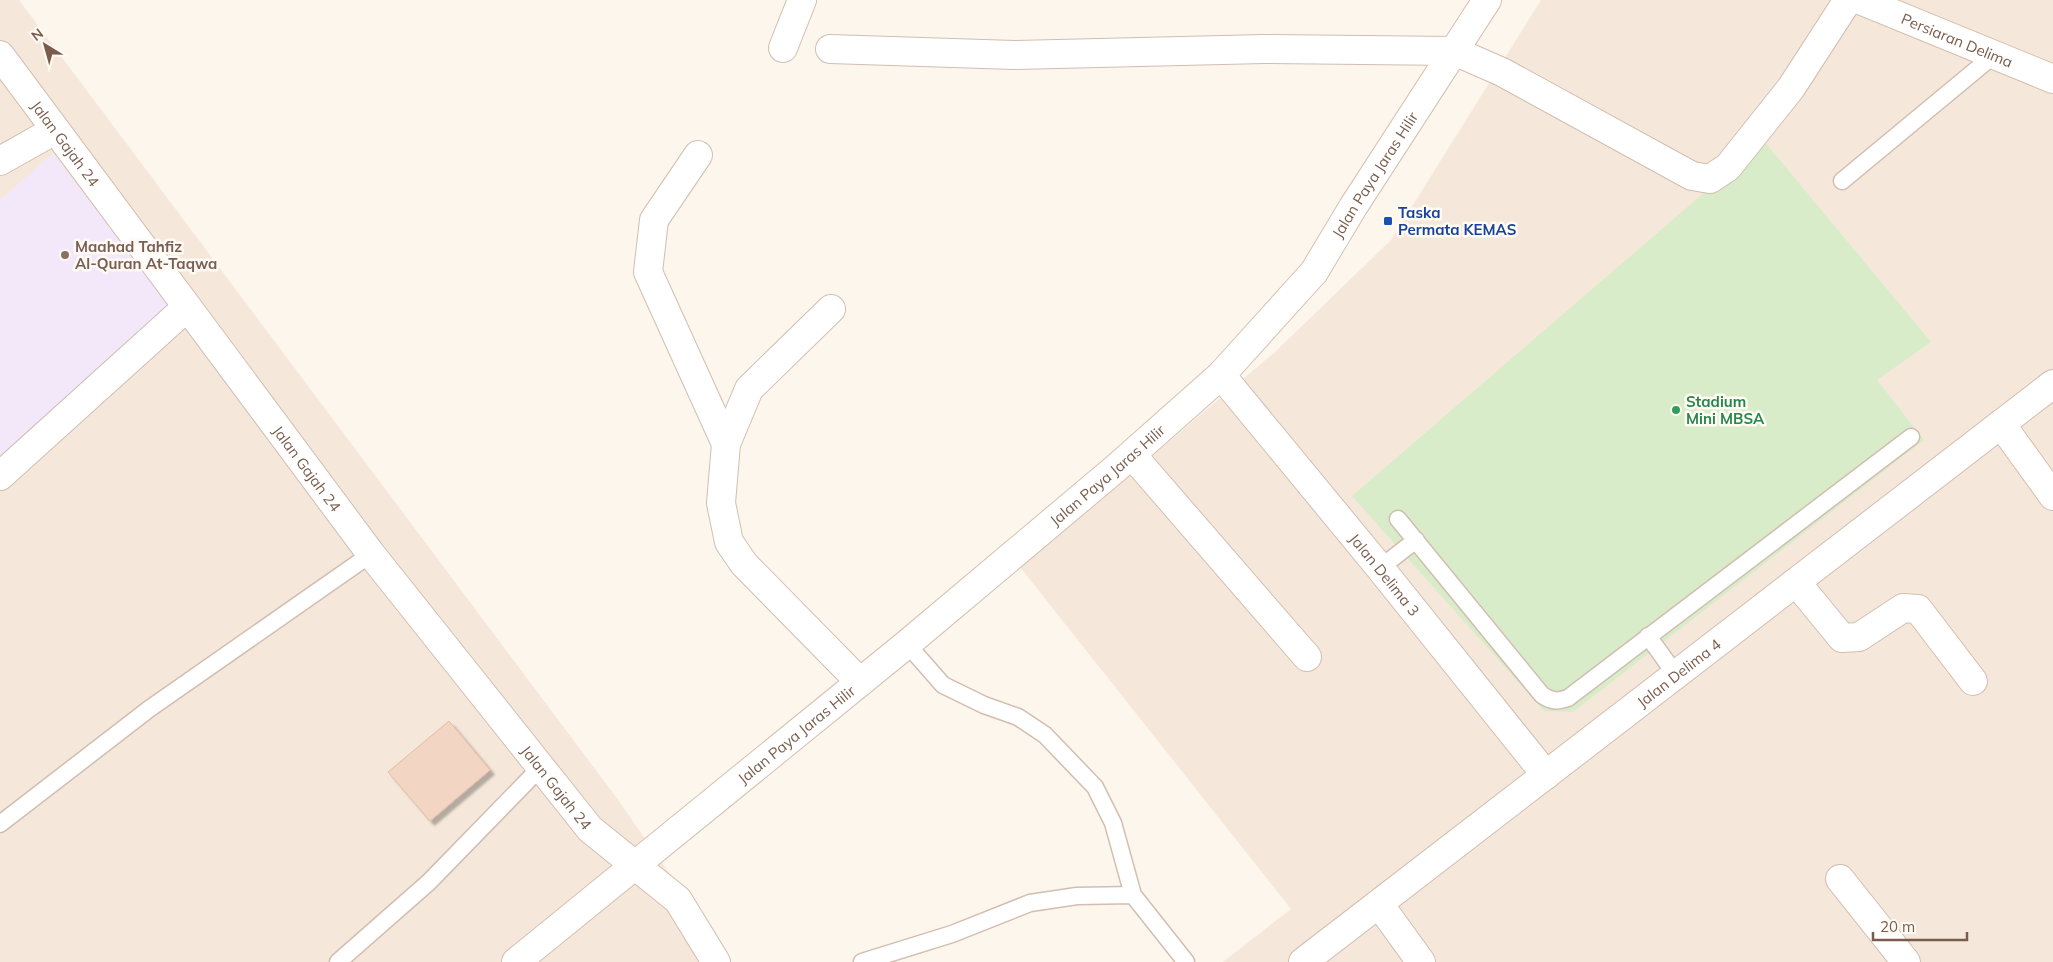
<svg xmlns="http://www.w3.org/2000/svg" width="2053" height="962" font-family="Mulish,sans-serif">
<defs>
<filter id="shadow"><feDropShadow dx="4.5" dy="4.5" stdDeviation="1" flood-color="#0004"/></filter>
</defs>
<rect width="100%" height="100%" fill="#fdf6ec"/>
<path fill="#f5e8da" d="M0 0H19L616 797 731 962H0Z
M1541 0H2053V962H1223L1291 909 1020 567 1275 352 1391 240Z"/>
<path fill="#f3e8fa" d="M53 153 171 309 0 463V200Z"/>
<path fill="#d8ecc9" d="M1764 141 1931 342 1877 380 1924 440 1573 712 1544 711 1352 496Z"/>
<path fill="#f3d5c3" stroke="#e6bba3" filter="url(#shadow)" d="M449 721 490 770 430 821 388 772Z"/>
<g fill="none" stroke-linecap="round" stroke-linejoin="round">
<defs>
<path id="lane" d="M1842 181 1994 55
M1398 519 1542 695C1551 701 1557 702 1568 698L1911 437
M1380 568 1416 540
M1648 636 1676 675
M907 644 943 685 984 705 1018 717 1045 735 1095 787 1113 823 1133 895 1186 962
M0 824 149 709 371 554
M338 962 429 882 541 767
M862 962 952 934 1030 903 1077 896 1133 895"/>
<g id="street">
<path d="M783 48 802 0"/>
<path d="M830 49 1014 55 1264 49 1454 51 1502 72 1692 176 1710 179 1728 167 1791 88 1848 0"/>
<path id="s1" d="M0 55 371 554 590 829 678 900 716 962"/>
<path d="M698 155 654 220 648 272 726 444"/>
<path d="M0 161 55 130"/>
<path d="M831 309 749 389 726 444 721 503 729 542 744 564 860 682"/>
<path id="s2" d="M1221 375 1380 568 1546 775"/>
<path d="M2001 424 2053 496"/>
<path d="M1132 455 1307 657"/>
<path d="M0 476 187 307"/>
<path d="M1796 582 1842 638 1859 637 1903 608 1918 609 1973 681"/>
<path d="M1840 879 1906 962"/>
<path d="M1379 904 1421 962"/>
<path id="s3" d="M1303 962 2053 384"/>
</g>
<g id="secondary">
<path id="s4" d="M1860 0 2053 79"/>
<path id="s5" d="M516 962 907 644 1115 469 1221 375 1314 272 1353 207 1487 0"/>
</g>
</defs>
<use href="#lane" stroke="#d1beb0" stroke-width="19"/>
<use href="#street" stroke="#d1beb0" stroke-width="30"/>
<use href="#secondary" stroke="#d6c0b0" stroke-width="30"/>
<use href="#lane" stroke="#fff" stroke-width="16"/>
<use href="#street" stroke="#fff" stroke-width="28"/>
<use href="#secondary" stroke="#fff" stroke-width="28"/>
</g>
<rect fill="#1a4fb4" stroke="#fffaf3" stroke-width="2" x="1383" y="216" width="10" height="10" rx="2.5"/>
<circle fill="#8d6e63" stroke="#fffaf3" stroke-width="2" cx="65" cy="255" r="5"/>
<circle fill="#2e9e5b" stroke="#fffaf3" stroke-width="2" cx="1676" cy="410" r="5"/>
<g text-anchor="middle" dominant-baseline="central" stroke-width="5" stroke-linejoin="round" paint-order="stroke">
<g font-size="15" fill="#7a5c4d" stroke="#fffaf3">
<text stroke="none"><textPath href="#s4" startOffset="105">Persiaran Delima</textPath></text>
<text stroke="none"><textPath href="#s1" startOffset="110">Jalan Gajah 24</textPath></text>
<text stroke="none"><textPath href="#s5" startOffset="1171">Jalan Paya Jaras Hilir</textPath></text>
<text stroke="none"><textPath href="#s1" startOffset="515">Jalan Gajah 24</textPath></text>
<text stroke="none"><textPath href="#s5" startOffset="766">Jalan Paya Jaras Hilir</textPath></text>
<text stroke="none"><textPath href="#s2" startOffset="258">Jalan Delima 3</textPath></text>
<text stroke="none"><textPath href="#s3" startOffset="474">Jalan Delima 4</textPath></text>
<text stroke="none"><textPath href="#s5" startOffset="361">Jalan Paya Jaras Hilir</textPath></text>
<text stroke="none"><textPath href="#s1" startOffset="920">Jalan Gajah 24</textPath></text>
</g>
<g font-size="15" font-weight="bold" fill="#164399" stroke="#fffaf3" text-anchor="start">
<text x="1398" y="212">Taska<tspan x="1398" dy="17">Permata KEMAS</tspan></text>
</g>
<g font-size="15" font-weight="bold" fill="#785e54" stroke="#fffaf3" text-anchor="start">
<text x="75" y="246">Maahad Tahfiz<tspan x="75" dy="17">Al-Quran At-Taqwa</tspan></text>
</g>
<g font-size="15" font-weight="bold" fill="#27864d" stroke="#fffaf3" text-anchor="start">
<text x="1686" y="401">Stadium<tspan x="1686" dy="17">Mini MBSA</tspan></text>
</g>
</g>
<g transform="translate(45 45) rotate(323)" stroke="#fffaf3" stroke-width="4" paint-order="stroke">
<path d="M0-4L9 19L0 12L-9 19Z" fill="#7a5c4d"/>
<text y="-8" font-size="14" font-weight="bold" text-anchor="middle" fill="#7a5c4d">N</text>
</g>
<path d="M1873 932v8h94v-8" fill="none" stroke="#7a5c4d" stroke-width="2.5"/>
<text x="1880" y="932" font-size="15" fill="#7a5c4d" stroke="#fffaf3" stroke-width="4" paint-order="stroke">20 m</text>
</svg>
